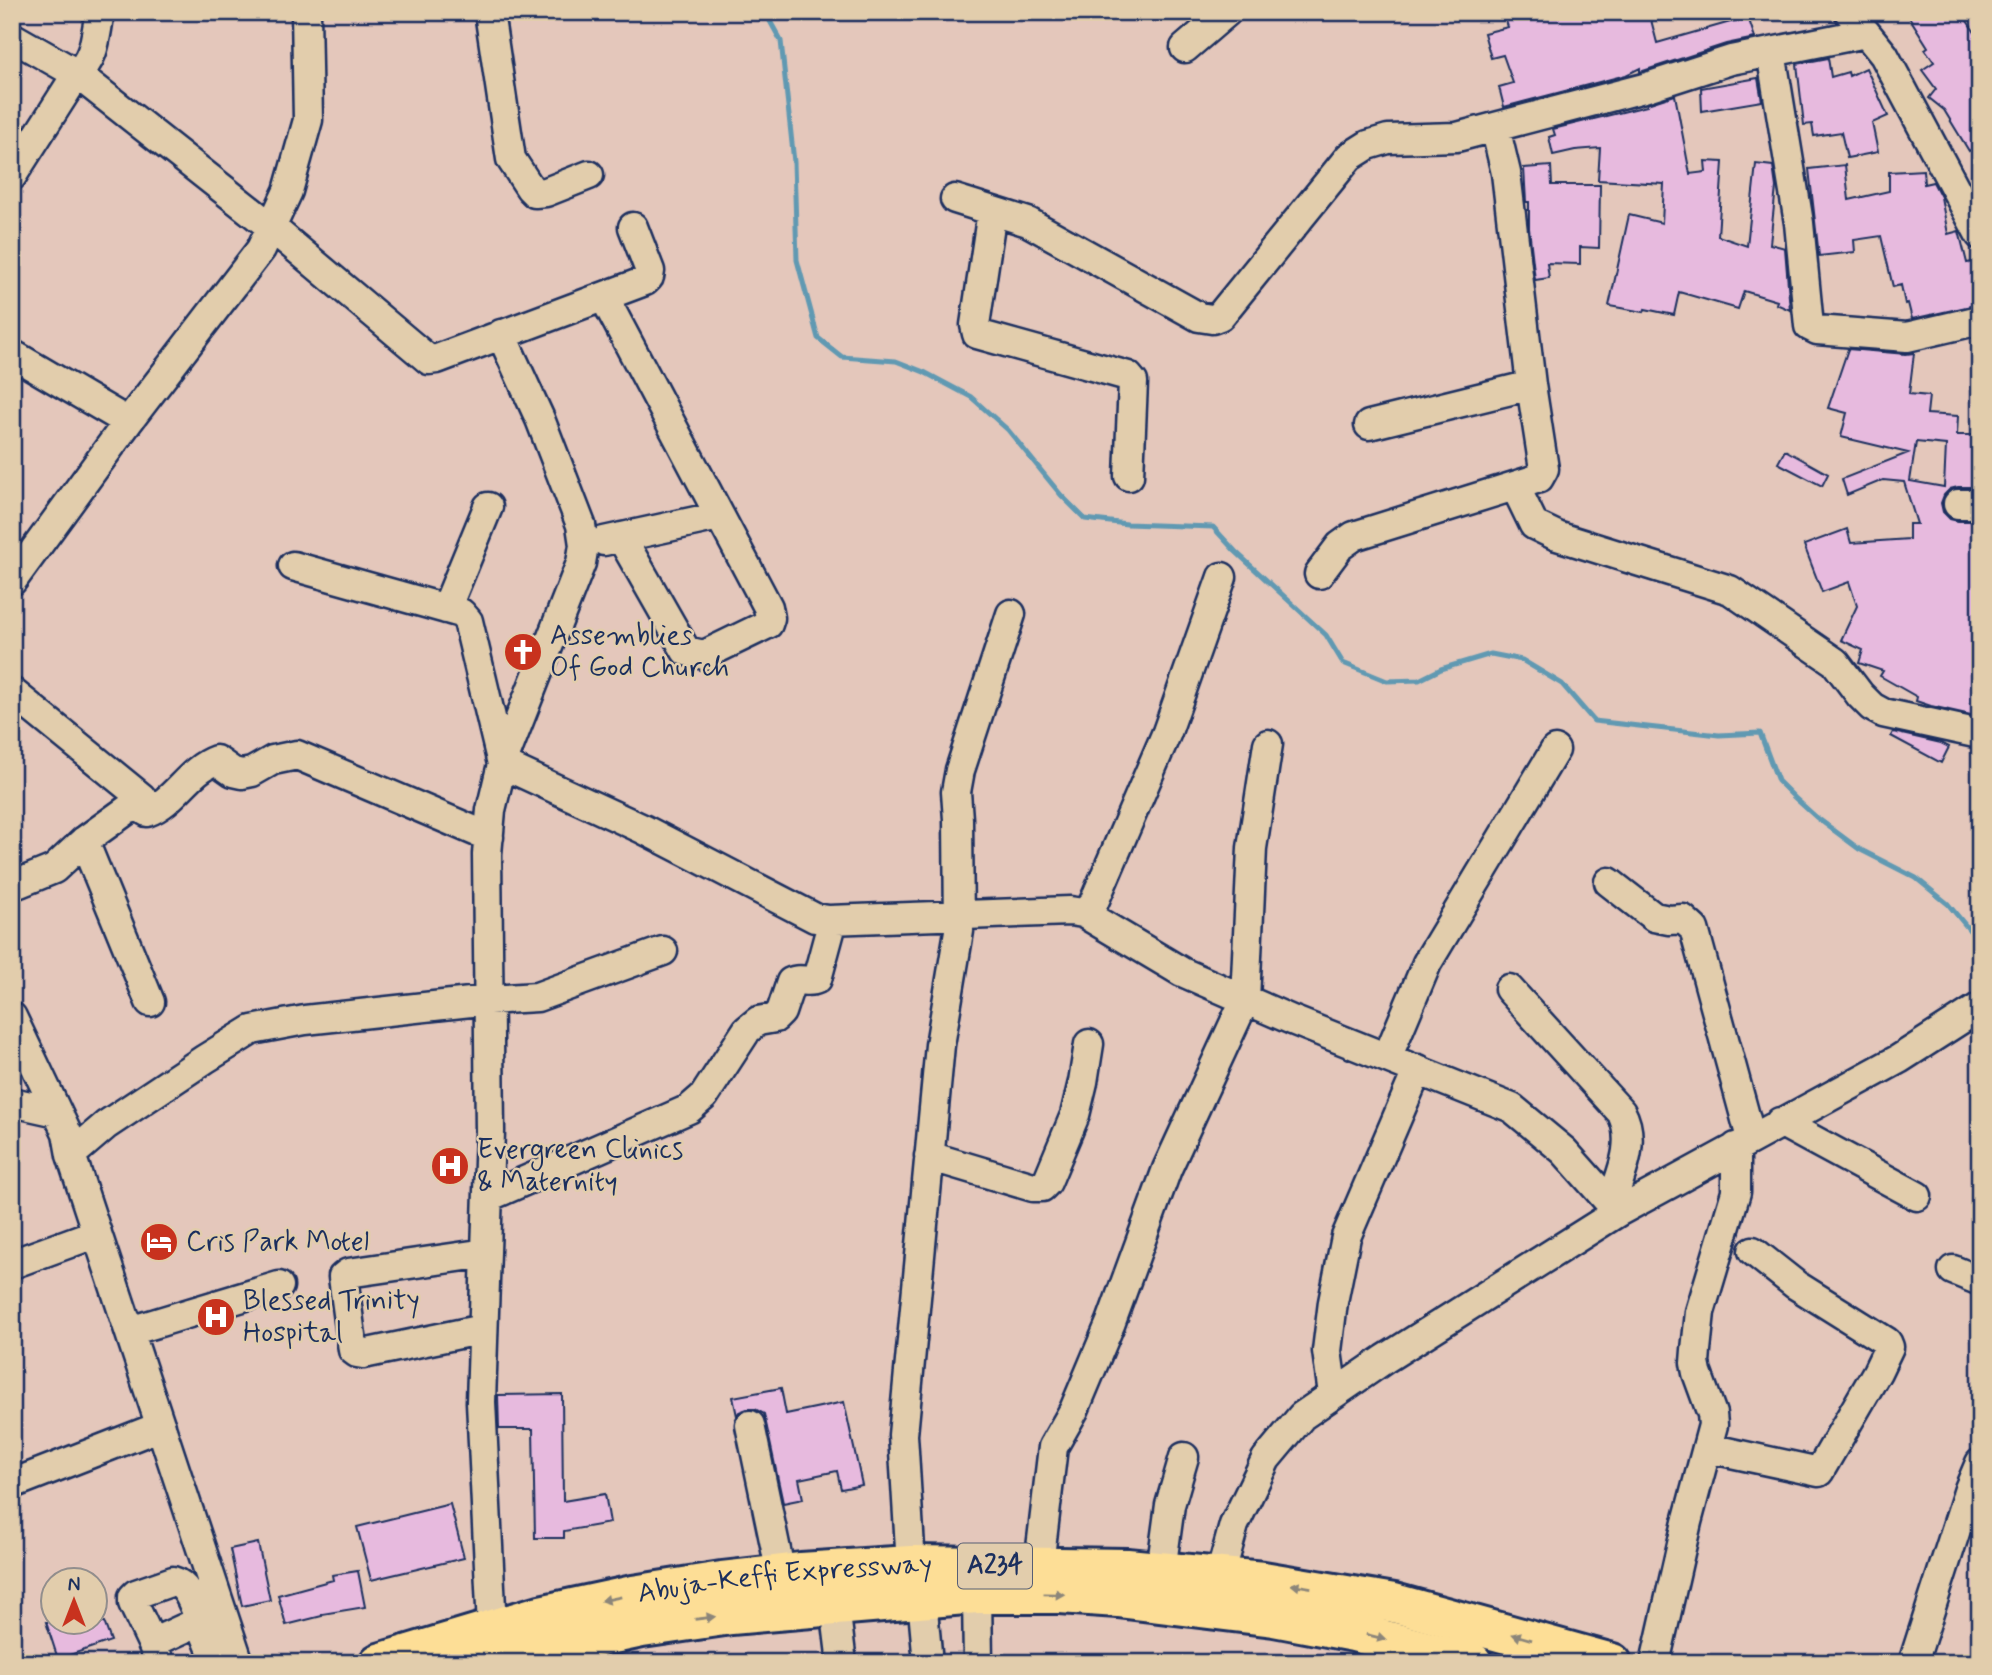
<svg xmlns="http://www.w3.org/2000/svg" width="1992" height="1675" font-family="Mynerve,sans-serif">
<rect width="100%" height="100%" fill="#e4c7bb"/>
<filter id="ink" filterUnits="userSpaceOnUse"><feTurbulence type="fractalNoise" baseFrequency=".0143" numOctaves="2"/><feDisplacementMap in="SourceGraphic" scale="14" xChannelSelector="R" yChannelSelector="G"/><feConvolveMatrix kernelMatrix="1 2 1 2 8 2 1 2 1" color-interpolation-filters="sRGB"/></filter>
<g filter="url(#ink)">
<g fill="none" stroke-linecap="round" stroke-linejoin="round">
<path stroke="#6199b2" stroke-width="5" d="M765 12 781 41 794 162 797 260 818 338 842 357 896 361 924 372 971 397 1008 430 1061 495 1085 519 1127 524 1213 527 1235 551 1326 635 1343 663 1387 681 1419 680 1441 669 1491 654 1522 660 1562 684 1594 721 1719 735 1760 733 1778 781 1795 798 1816 817 1859 849 1916 878 1948 904 1971 932 1980 934"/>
</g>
<path fill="#e7bade" stroke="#1b2f5e" stroke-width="2" fill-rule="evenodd" d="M1503 12H1540L1543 19 1566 12H1649L1657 43 1748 17 1755 38 1726 44 1640 72V68L1626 75 1504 107 1499 87 1513 83 1503 55 1491 58 1484 33 1508 27Z
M1906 12H1961L1980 40V144L1969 151 1944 110 1929 98 1936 89 1922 70 1934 62 1925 49 1928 47Z
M1828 58 1831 77 1848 72 1849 76 1866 68 1888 116 1872 123 1878 152 1847 158 1841 132 1814 136 1812 124 1804 125 1797 64Z
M1758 78 1762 101 1702 111 1701 88Z
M1675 95 1690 174 1706 172 1705 161 1723 162 1718 236 1747 246 1756 164 1773 166 1776 187 1770 244 1785 248 1790 310 1776 304 1777 301 1744 291 1738 309 1679 292 1674 315 1645 309 1644 312 1609 306 1629 215 1662 223 1664 184 1598 180 1600 148 1575 150 1553 155 1549 137 1555 135 1553 129 1647 106V104Z
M1845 165 1849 200 1889 191V172L1923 170 1924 184 1933 182 1941 197 1948 234 1959 231 1967 263 1978 261 1980 304 1912 319 1908 303 1905 304 1901 285 1893 287 1881 236 1854 240 1855 252 1819 256 1809 169Z
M1551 166 1552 185H1600L1599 248 1580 247V264L1547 263 1549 278 1535 280 1529 228V202H1526L1524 168Z
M1848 349 1906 354 1914 353 1909 394 1929 396 1927 414 1958 416 1957 435H1980V487H1958L1950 489 1944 495 1941 503 1943 512 1950 519 1958 521H1980V564H1976V593L1980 594V717L1931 706 1916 701 1917 697 1880 676 1883 671 1859 663 1863 650 1841 640 1857 606 1849 582 1822 592 1804 545 1847 529 1851 543 1909 539V524H1917L1904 482 1883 480 1847 495 1842 479 1908 453 1841 437 1847 413 1828 408ZM1916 442 1946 445 1944 487 1910 481Z
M1785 450 1828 474 1822 486 1778 463Z
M1893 732 1941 743 1949 747 1941 763 1891 736Z
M781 1388 786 1414 844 1402 862 1485 841 1489 837 1471 799 1479 803 1499 783 1503 764 1414 755 1409H747L739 1412 737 1416 733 1397Z
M562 1394 563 1501 605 1494 610 1523 564 1531V1538H535L533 1429H499L498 1395Z
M450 1504 464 1558 371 1580 357 1527Z
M258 1543 270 1600 242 1606 230 1549Z
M358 1571 365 1607 322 1614V1616L286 1625 278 1595 333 1580 332 1575Z
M46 1622H104L111 1641 58 1659Z"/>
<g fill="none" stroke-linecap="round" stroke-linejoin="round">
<defs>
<path id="minor" d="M489 12 511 159 530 188 535 193 546 192 589 175
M1849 12 1884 55 1980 235
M12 37 77 74 271 227 429 360 437 359 645 281 649 277 650 271 633 227
M1185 48 1227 12
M1771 52 1799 223 1809 326 1817 330 1907 337 1980 320
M12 176 77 74C96 57 95 36 100 12
M955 199 1028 222 1199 317 1212 319 1220 316 1349 157 1368 145 1388 139 1457 137 1644 88 1731 60 1866 33
M992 211 975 325 977 334 1128 376 1133 382 1129 476
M604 297 768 607 770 618 768 624 704 655 686 651 621 537
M12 354 128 422
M1369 425 1531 385
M1515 486 1534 525 1557 536 1730 590 1835 662 1860 695 1872 707 1883 713 1980 734
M1958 504H1980
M604 541 719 516
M293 566 461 613 468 621 502 764 643 829 815 918 829 920 1070 911 1083 913 1182 972 1292 1020 1512 1108 1564 1151 1618 1212
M1319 574 1340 546 1354 536 1530 481 1539 478 1544 469 1531 385 1506 173 1495 127
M12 581 128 422 261 249 288 191 308 120 306 12
M446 609 488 507
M12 692 141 797 151 810
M84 841 150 1002
M1609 882 1654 917 1669 920 1683 919 1694 929 1751 1138
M12 886 54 869 84 841 127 810 139 806 147 812C175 802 188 770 216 760L233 772 242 774 252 772 273 760 297 755 489 837
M1088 916 1167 732 1222 577
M1509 989 1621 1112C1637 1141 1621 1174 1611 1203
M12 1017 67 1133 71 1155 239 1663
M1387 1058 1427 963 1555 750
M12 1102 57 1112
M1780 1122 1917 1196
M71 1155 106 1125 205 1059 252 1030 305 1020 489 1000 537 997 663 951
M929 1156 1033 1187H1042L1047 1182 1075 1115 1083 1082 1089 1044
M488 1197 689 1109 704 1096 747 1030 758 1021 775 1018 781 1012 791 982C800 977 807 984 817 979L833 920
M12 1264 97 1233
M1953 1270 1980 1281
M483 1329 363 1354 357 1353 353 1350 343 1277 348 1273 486 1253
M130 1331 279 1286
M1333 1394 1327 1351 1333 1302 1346 1237 1418 1069
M750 1425 781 1574
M1708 1448 1819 1472 1877 1372 1889 1347 1887 1342 1796 1285 1753 1251
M12 1484 161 1426
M911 1565 903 1435 940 1045 959 931 958 819 956 792 960 770 1011 614
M1039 1565 1053 1447 1074 1410 1111 1322 1167 1169 1245 1000 1252 848 1268 744
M1161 1571 1170 1505 1184 1457
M1220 1576 1234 1525 1266 1459 1302 1416 1385 1359 1618 1212 1899 1059 1980 1007
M977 1594 978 1663
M922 1599 928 1663
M835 1606 842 1663
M492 1628 481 1402 490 1131 487 854 491 810 502 764 581 563 584 545 581 525 540 419 501 334
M152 1643 133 1603V1597L136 1594 173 1581C189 1585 194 1607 200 1621
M160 1663 152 1643 200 1621 217 1663
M1655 1663 1687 1522 1713 1425 1712 1414 1697 1373 1695 1363 1696 1350 1700 1312 1736 1192V1147
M1913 1663 1969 1489 1980 1463"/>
<g id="highway">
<path id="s1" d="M379 1663 540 1615 633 1595 722 1581 801 1572 911 1565 1127 1568 1263 1581 1394 1603 1612 1663"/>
<path d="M495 1663 567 1644 642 1628 731 1615 977 1594H1060L1118 1598 1274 1617 1354 1632 1473 1663"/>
</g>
</defs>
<use href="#minor" stroke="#1b2f5e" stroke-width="33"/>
<use href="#highway" stroke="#1b2f5e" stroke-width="44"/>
<use href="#minor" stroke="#e2cdac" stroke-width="28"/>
<use href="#highway" stroke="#fdde96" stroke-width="38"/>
</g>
<defs><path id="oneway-solid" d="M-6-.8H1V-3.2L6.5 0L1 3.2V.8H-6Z" transform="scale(1.75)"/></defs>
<g fill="#8c867a">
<use href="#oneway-solid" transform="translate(1301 1586) rotate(-171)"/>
<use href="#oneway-solid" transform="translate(1054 1594) rotate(1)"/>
<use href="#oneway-solid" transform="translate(611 1599) rotate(168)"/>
<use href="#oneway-solid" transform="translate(705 1618) rotate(-7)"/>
<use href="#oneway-solid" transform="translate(1376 1637) rotate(14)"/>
<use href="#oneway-solid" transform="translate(1522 1637) rotate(-164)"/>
</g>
</g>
<defs>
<symbol id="church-disc" viewBox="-11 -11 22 22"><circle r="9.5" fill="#c8321e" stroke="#e2cdac"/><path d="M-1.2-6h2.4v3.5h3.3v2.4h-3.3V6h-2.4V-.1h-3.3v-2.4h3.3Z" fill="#fff"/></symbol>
<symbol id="hospital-disc" viewBox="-11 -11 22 22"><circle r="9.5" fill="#c8321e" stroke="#e2cdac"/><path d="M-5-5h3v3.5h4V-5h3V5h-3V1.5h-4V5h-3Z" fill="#fff"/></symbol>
<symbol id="hotel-disc" viewBox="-11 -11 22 22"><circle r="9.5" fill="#c8321e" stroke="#e2cdac"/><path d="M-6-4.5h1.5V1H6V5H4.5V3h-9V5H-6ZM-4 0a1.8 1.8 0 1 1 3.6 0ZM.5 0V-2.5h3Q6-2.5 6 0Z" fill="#fff"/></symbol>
</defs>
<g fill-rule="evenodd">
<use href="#church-disc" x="501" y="630" width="44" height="44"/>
<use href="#hospital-disc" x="428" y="1144" width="44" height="44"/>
<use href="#hotel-disc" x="137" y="1220" width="44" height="44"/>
<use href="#hospital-disc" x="194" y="1295" width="44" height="44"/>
</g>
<g text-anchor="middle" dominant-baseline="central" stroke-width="5" stroke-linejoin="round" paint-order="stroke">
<rect fill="#e2cdac" stroke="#575e75" stroke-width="2" x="958" y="1543.5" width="74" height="45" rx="5"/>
<g font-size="26" font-weight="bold" fill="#1b2f5e">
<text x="995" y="1566">A234</text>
</g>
<g font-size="28" fill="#1b2f5e" stroke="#e2cdac" text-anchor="start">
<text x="550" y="636">Assemblies<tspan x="550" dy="32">Of God Church</tspan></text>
<text x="477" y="1150">Evergreen Clinics<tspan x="477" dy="32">&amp; Maternity</tspan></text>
<text x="186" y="1242">Cris Park Motel</text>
<text x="243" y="1301">Blessed Trinity<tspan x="243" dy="32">Hospital</tspan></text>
</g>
<g font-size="28" fill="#1b2f5e" stroke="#e2cdac">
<text stroke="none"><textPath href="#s1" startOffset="416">Abuja-Keffi Expressway</textPath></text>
</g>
</g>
<rect width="1992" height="1675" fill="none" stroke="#e2cdac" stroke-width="42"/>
<rect x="21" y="21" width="1950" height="1633" fill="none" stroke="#1b2f5e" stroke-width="2.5" filter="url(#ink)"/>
<g transform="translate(74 1601)"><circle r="33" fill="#e2cdac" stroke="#928e8d" stroke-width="2"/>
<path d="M0-5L12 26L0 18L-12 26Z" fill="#c8321e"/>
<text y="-10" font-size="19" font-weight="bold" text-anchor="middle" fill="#1b2f5e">N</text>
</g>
</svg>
